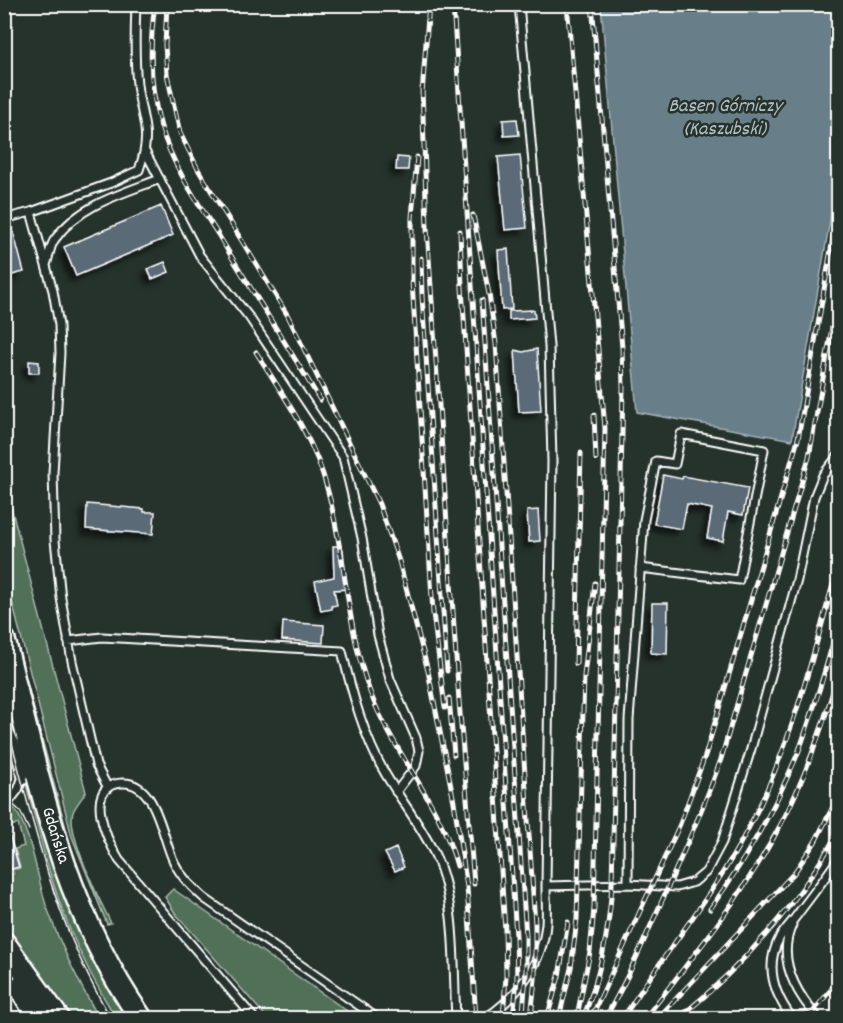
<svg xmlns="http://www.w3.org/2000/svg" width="843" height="1023" font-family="Dekko,sans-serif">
<defs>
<filter id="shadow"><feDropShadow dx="-5.5" dy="5.5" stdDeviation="3" flood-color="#0009"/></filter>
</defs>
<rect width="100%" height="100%" fill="#26332d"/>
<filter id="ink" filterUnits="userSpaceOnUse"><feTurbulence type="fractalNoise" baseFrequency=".0167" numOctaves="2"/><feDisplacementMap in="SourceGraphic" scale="12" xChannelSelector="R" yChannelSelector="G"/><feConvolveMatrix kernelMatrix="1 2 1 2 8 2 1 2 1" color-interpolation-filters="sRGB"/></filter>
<g filter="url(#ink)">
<path fill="#517059" stroke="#a8b8ac" stroke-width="1.5" d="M4 480 86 792C82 798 76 805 73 812 66 832 100 902 111 923L107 924 72 837 5 574Z
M23 675 26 679 75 862 102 927 99 928C63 847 45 761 23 675Z
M28 781C38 806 42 831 50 856 68 914 96 969 129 1018H116C98 989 82 959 69 927 50 881 39 833 26 785Z
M12 806C30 825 37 877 46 905 60 945 78 982 99 1018H71L5 926V876L14 874 13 870 20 868 15 849 24 846 18 824 5 827 4 813Z
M173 889 357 1018H267L175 913 165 897Z"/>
<path fill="#687e88" stroke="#a4b2b8" stroke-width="1.5" d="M601 5H838V174L792 440 637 412Z"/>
<path fill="#5a6a76" stroke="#fff" stroke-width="1.5" filter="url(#shadow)" d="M517 119 519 135 504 136 503 120Z
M520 155 527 228 505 230 498 157Z
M397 157 409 158 408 170H396Z
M161 206 173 235 76 276 64 247Z
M12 227 24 272 4 277V229Z
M508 249 512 309 502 310 498 250Z
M165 262 169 272 152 279 148 269Z
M534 310 535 318 509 320V311Z
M537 349 541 411 519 412 515 350 523 352Z
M29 361 39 362V373H29Z
M663 475 682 479 683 476 748 488 743 515 728 512 723 541 707 538 712 509 687 504 682 529 654 524Z
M87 504 144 509V512H155L153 534 86 529Z
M538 510 540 541 529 542 527 511Z
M333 546H341L343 549 347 589 334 590 337 605 331 606 332 609 321 611 315 581 334 577Z
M652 603H668L667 654 651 653Z
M283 622 324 625 323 643 282 640Z
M4 827H7L19 867 4 871Z
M396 848 404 867 395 871 385 853Z"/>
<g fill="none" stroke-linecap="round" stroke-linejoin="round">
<defs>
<path id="lane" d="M519 4 549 346 552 461 546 886 628 884 629 720 644 520 656 461 675 464 681 434 764 450 739 580 640 568
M145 151 200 256 249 317 343 457 362 538 378 635 390 679 416 738 419 751 416 766 396 792
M4 219 31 212
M46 265C49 257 50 245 55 239 79 205 123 193 160 179
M68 641 102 637 342 651C352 693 364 738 386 775 402 802 423 828 436 857 457 903 453 969 456 1018
M4 713 10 732 26 767
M14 749 23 781
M108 788 96 765 72 661 61 598 55 540 53 473 60 353 59 325 53 291 31 212 111 183 139 170C153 130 141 121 137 84 134 57 135 31 136 4
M4 808 18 790 28 763
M628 884 677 887 694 882 706 872 722 842 751 749 797 580 814 497 823 475 838 456
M792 925C776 960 796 993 818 1018
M254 1018 119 860C108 842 81 785 122 783 157 781 162 839 174 862 181 877 192 887 204 898L377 1018
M485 1018C517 998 543 962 546 924 547 911 546 899 546 886
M792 1018C774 994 764 966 780 937 786 928 794 920 800 911 813 894 826 877 838 859"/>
<g id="primary">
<path id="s1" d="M4 640C38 774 60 902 141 1018"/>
<path d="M4 943 58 1018"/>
<path d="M20 987 39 1018"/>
</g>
</defs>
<use href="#lane" stroke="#fff" stroke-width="11"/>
<use href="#primary" stroke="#fff" stroke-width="26"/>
<use href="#lane" stroke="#26332d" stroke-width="7"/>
<use href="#primary" stroke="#26332d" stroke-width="21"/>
<path stroke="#fff" stroke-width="1.5" d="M4 713C33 821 53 921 111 1018
M4 761 9 751 10 740
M4 796 20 811 29 830"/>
<defs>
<path id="rail" d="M155 4C149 46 149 87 161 127 173 167 197 201 219 236 252 291 287 345 320 400
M167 4 165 45 167 74 180 133 199 171 288 316 379 504 399 561 428 671 454 802 467 887 476 1018
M453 4 516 936 517 980 513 1018
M567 4 605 428 594 908 590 952 577 1016
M422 88 427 228 459 701 474 884
M422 94 429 4
M417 157 412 218V281L433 613 445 708
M473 215 489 294 496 344 535 924V979L531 1018
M460 231 462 288 505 930 506 976 503 1018
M421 258 422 296 447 671
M482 300 526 936V974L523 1013
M256 352C283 395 314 438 327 488 346 555 346 627 370 692 393 753 440 802 457 866
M594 415 596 459
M576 664 581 453
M449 698 454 755
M710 909C745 861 775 808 798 753 814 711 826 668 838 625
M592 1016 680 824 706 753 798 439 838 209
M547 1018 559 976 568 922
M559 1018 571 968 577 919 584 676 595 583
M583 1018C601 975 609 931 612 884L623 388 622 348 592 4
M605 1018C627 982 643 942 661 903 682 855 704 808 721 759L809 457 838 294
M623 1018C664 953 715 894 750 825 792 745 813 653 838 567
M645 1018C694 956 744 894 781 824 806 777 823 726 838 675
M658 1018 794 873 815 842 838 797
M679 1018C743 966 798 904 838 832
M808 1018 838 981"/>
</defs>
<use href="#rail" stroke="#fff" stroke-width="5"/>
<use href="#rail" stroke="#26332d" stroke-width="3" stroke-dasharray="9" stroke-linecap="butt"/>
</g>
</g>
<g text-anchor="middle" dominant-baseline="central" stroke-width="5" stroke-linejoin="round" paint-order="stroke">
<g font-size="18" fill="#fff" stroke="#26332d">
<text stroke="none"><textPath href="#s1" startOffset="202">Gdańska</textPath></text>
</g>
<g font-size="20" font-style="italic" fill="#b4bec4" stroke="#26332d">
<text x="725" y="107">Basen Górniczy<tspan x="725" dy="23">(Kaszubski)</tspan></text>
</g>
</g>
<rect width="843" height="1023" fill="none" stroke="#26332d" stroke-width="24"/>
<rect x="12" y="12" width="819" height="999" fill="none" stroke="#fff" stroke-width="2" filter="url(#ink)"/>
</svg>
